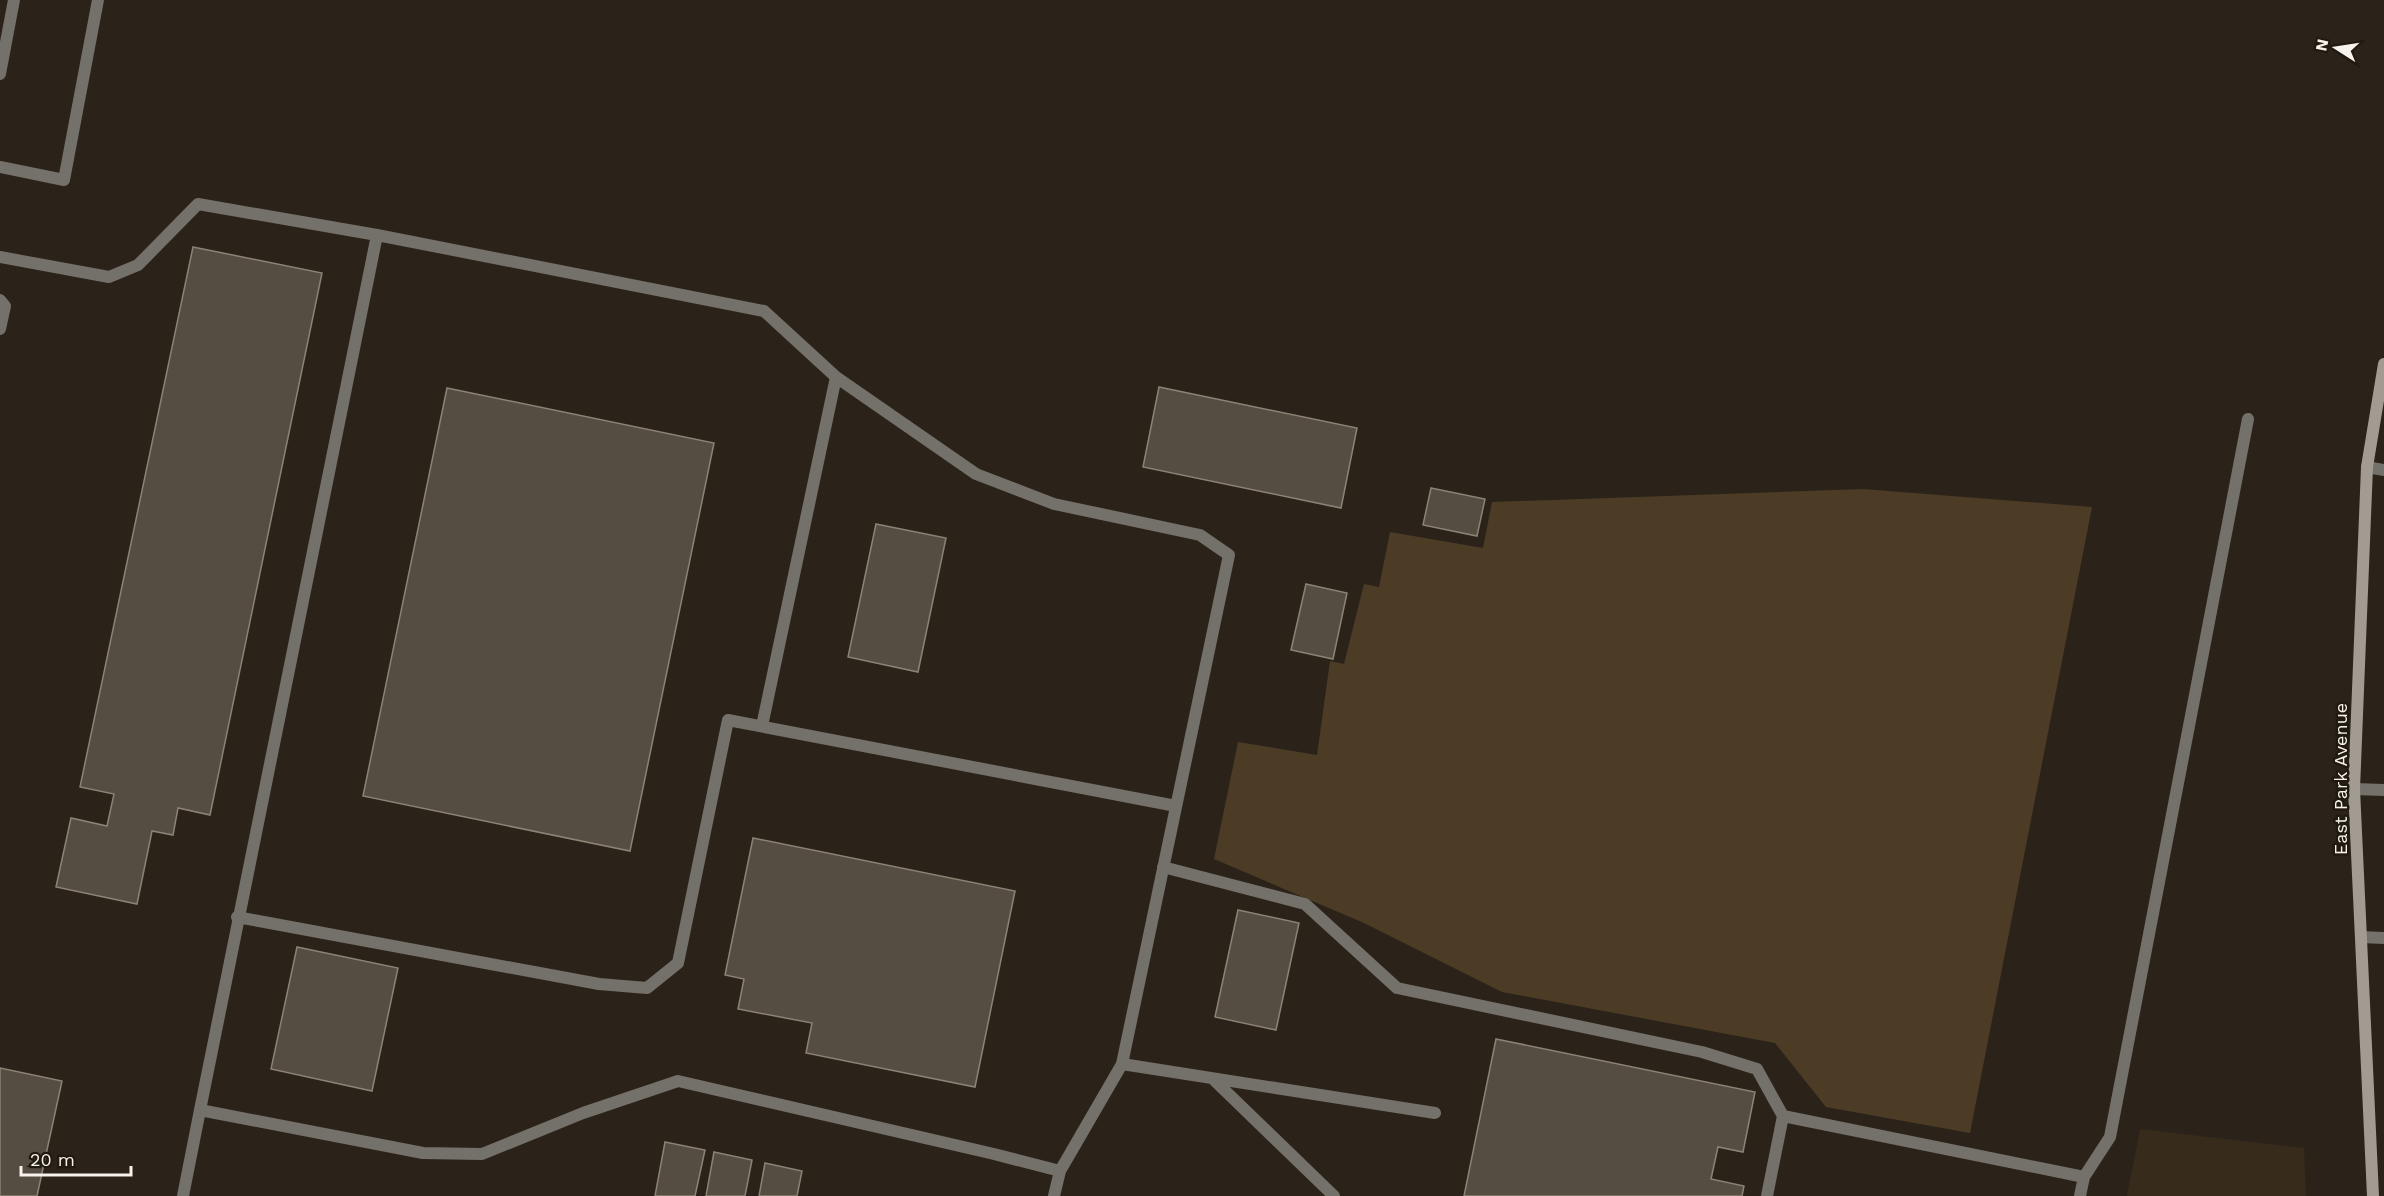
<svg xmlns="http://www.w3.org/2000/svg" width="2384" height="1196" font-family="'Work Sans',sans-serif">
<rect width="100%" height="100%" fill="#2b2319"/>
<path fill="#372b1c" d="M2140 1129 2304 1148 2306 1196H2127Z"/>
<path fill="#4c3c26" d="M1863 489 2092 507 1970 1133 1826 1107 1775 1043 1502 992 1364 923 1214 859 1238 742 1317 755 1330 661 1344 664 1364 584 1379 587 1390 532 1483 548 1492 502Z"/>
<path fill="#564d42" stroke="#8c8377" stroke-width="1.5" d="M193 247 322 273 210 815 178 808 173 835 152 831 137 904 56 887 71 818 107 826 114 794 80 787Z
M1159 387 1357 428 1341 508 1143 467Z
M447 388 714 443 630 851 363 796Z
M1431 488 1485 499 1477 536 1423 525Z
M876 524 946 538 918 672 848 657Z
M1306 584 1347 593 1333 659 1291 650Z
M753 838 1015 891 975 1087 806 1053 812 1023 738 1009 744 979 725 975Z
M1238 910 1299 923 1276 1030 1215 1017Z
M297 947 398 968 372 1091 271 1069Z
M1496 1039 1755 1092 1743 1152 1718 1147 1711 1179 1744 1186 1742 1196H1464Z
M0 1068 62 1081 37 1196H0Z
M665 1142 705 1150 695 1196H655Z
M714 1152 752 1160 745 1196H706Z
M765 1163 802 1171 797 1196H759Z"/>
<g fill="none" stroke-linecap="round" stroke-linejoin="round">
<path stroke="#74706a" stroke-width="12" d="M0 74 14 0
M0 167 64 180 98 0
M0 257 109 277 138 265 198 204 377 235
M0 300 5 306 0 329
M762 726 836 377
M2354 789 2384 790
M1163 867 1305 904 1397 988 1702 1052 1757 1069 1783 1116
M237 917 599 984 647 988 678 963 728 720 1176 806
M2361 937 2384 938
M1122 1064 1435 1113
M1213 1079 1334 1196
M2084 1177 2110 1137 2248 419
M183 1196 200 1110
M1054 1196 1060 1171 1122 1064 1229 555 1200 535 1054 504 976 474 836 377 764 311 377 235 200 1110 423 1153 482 1154 583 1113 678 1081 994 1154 1060 1171
M1767 1196 1783 1116 2084 1177 2080 1196"/>
<path stroke="#74706a" stroke-width="12" d="M2367 467 2384 470"/>
<path stroke="#a19b92" stroke-width="12" d="M2373 1196 2354 789 2367 467 2384 364"/>
</g>
<g text-anchor="middle" dominant-baseline="central" stroke-width="5" stroke-linejoin="round" paint-order="stroke">
<g font-size="18" fill="#f7f2eb" stroke="#211a10">
<text transform="translate(2340 779) rotate(-90)">East Park Avenue</text>
</g>
</g>
<g transform="translate(2336 48) rotate(282)" stroke="#211a10" stroke-width="4.5" paint-order="stroke">
<path d="M0-4.5L10 22L0 15L-10 22Z" fill="#f7f2eb"/>
<text y="-9" font-size="16" font-weight="bold" text-anchor="middle" fill="#f7f2eb">N</text>
</g>
<path d="M21 1166v9h110v-9" fill="none" stroke="#f7f2eb" stroke-width="3"/>
<text x="30" y="1166" font-size="18" fill="#f7f2eb" stroke="#211a10" stroke-width="4.5" paint-order="stroke">20 m</text>
</svg>
